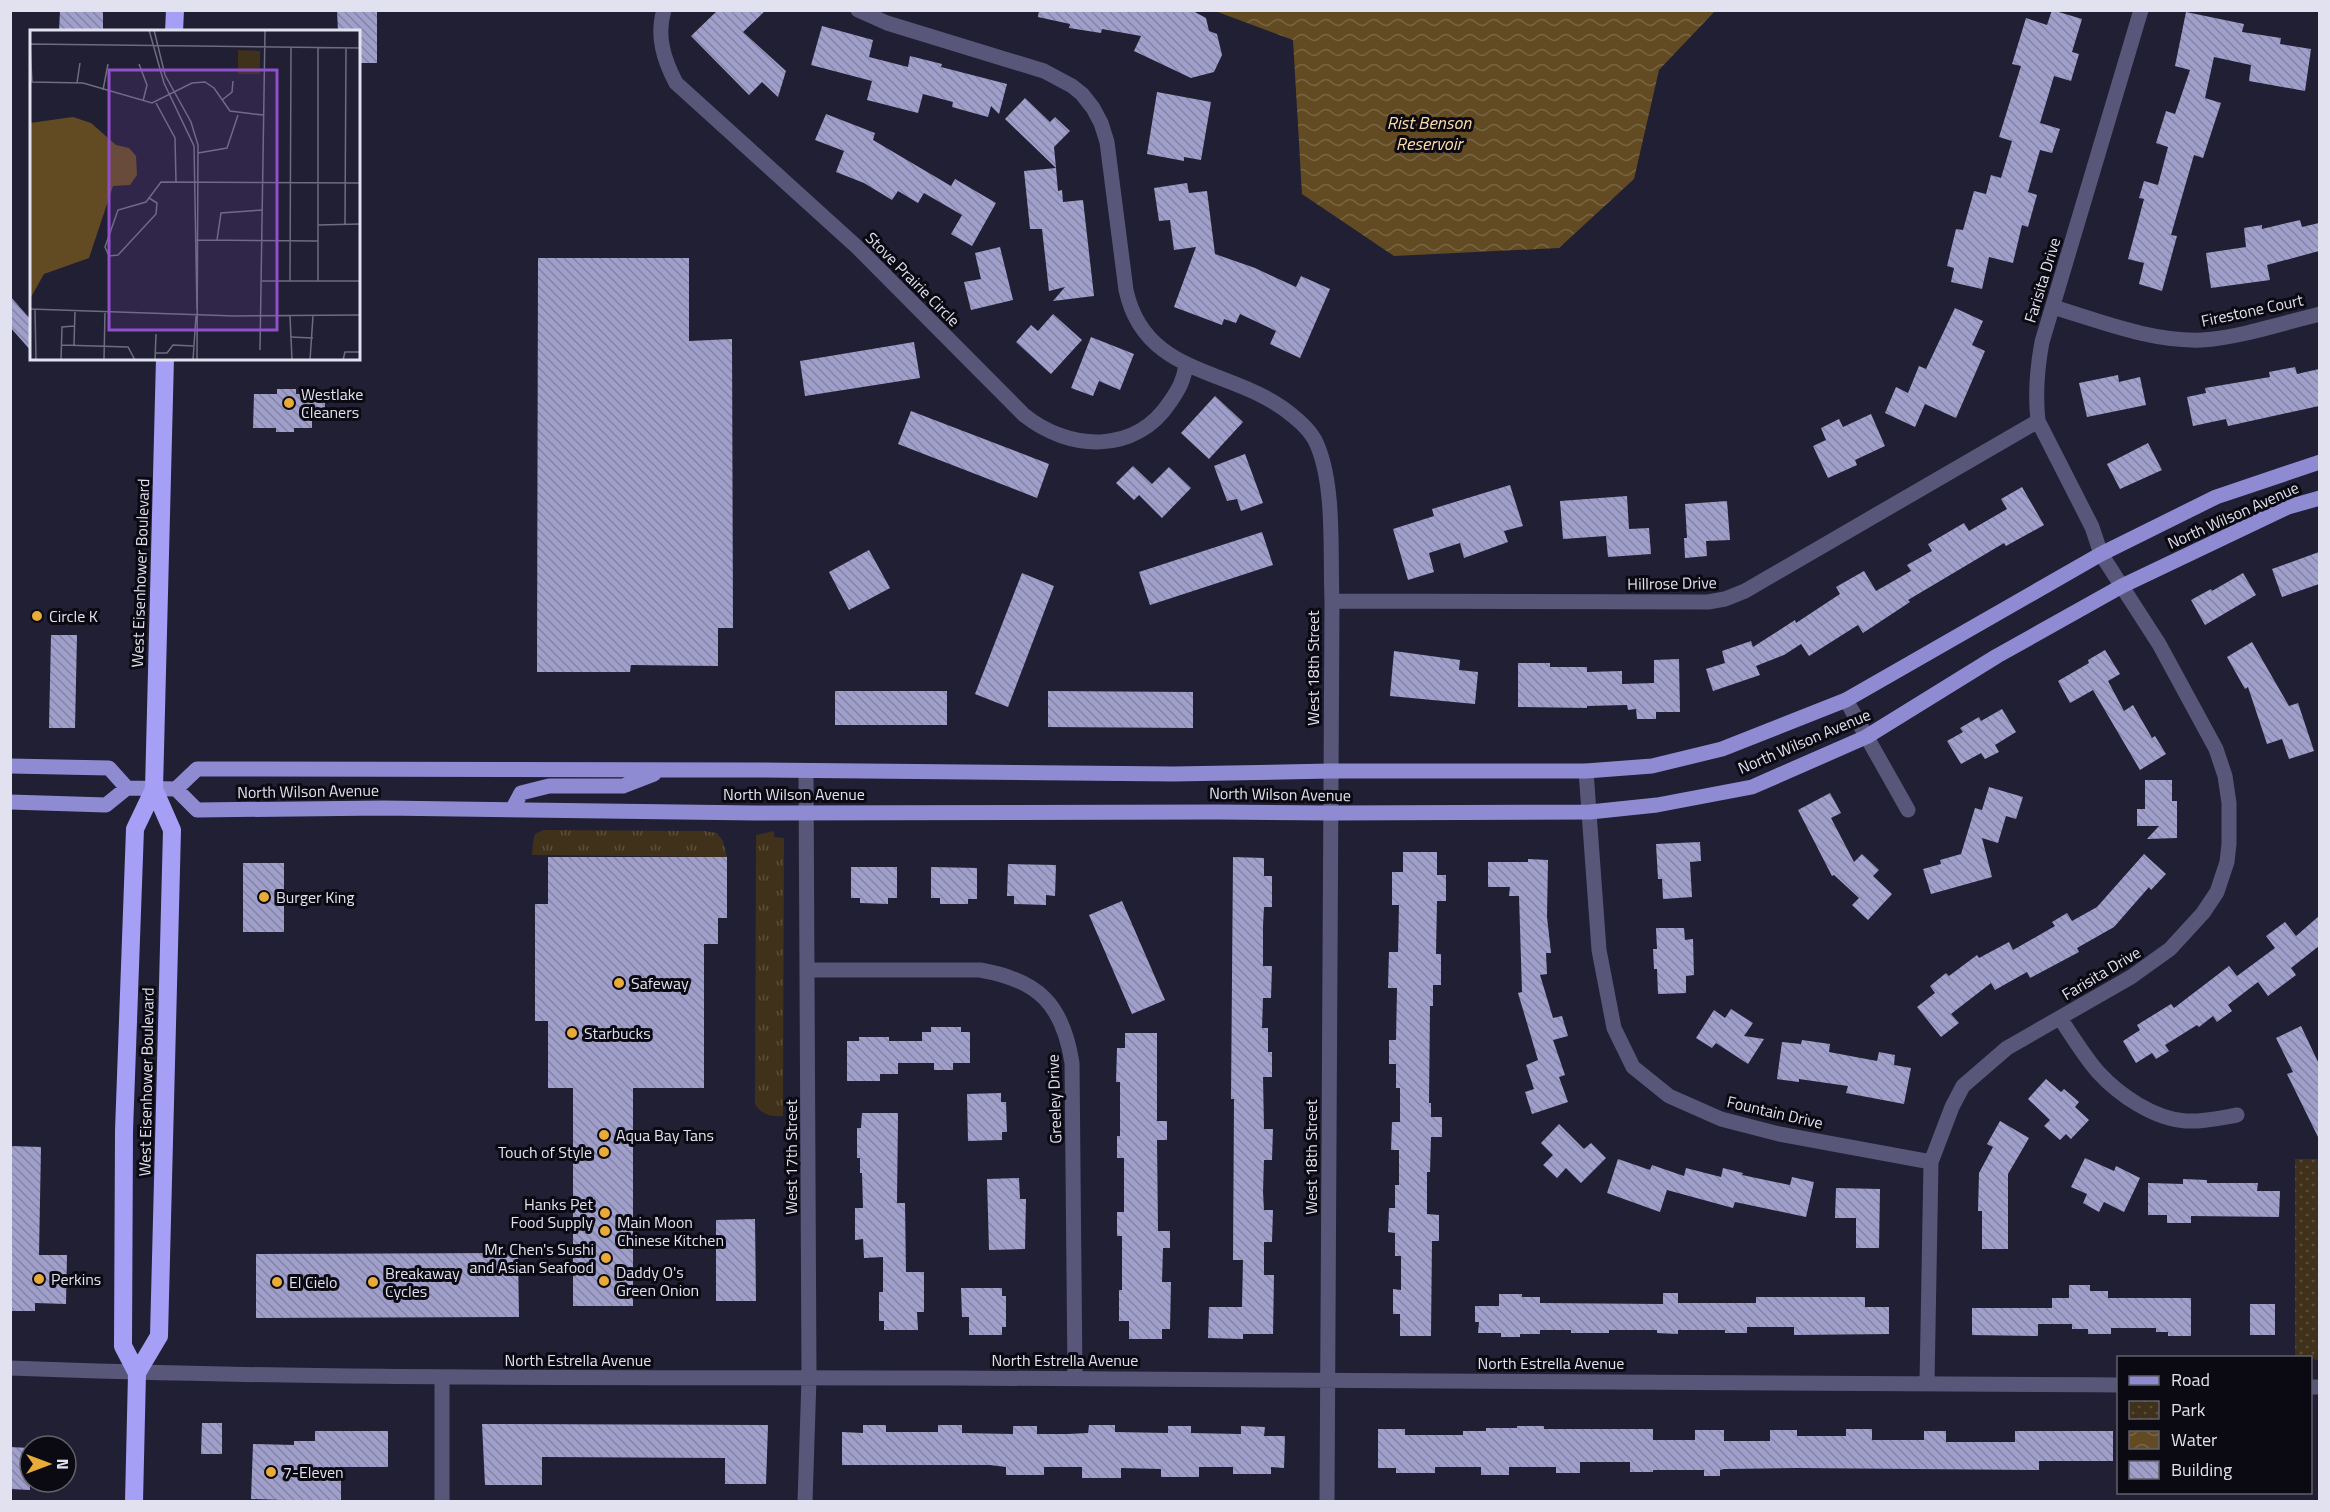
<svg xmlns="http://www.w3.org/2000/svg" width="2330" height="1512" font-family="'Titillium Web',sans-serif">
<defs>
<pattern id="grass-tufts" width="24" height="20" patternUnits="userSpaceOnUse" patternTransform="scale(1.5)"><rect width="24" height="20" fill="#40311a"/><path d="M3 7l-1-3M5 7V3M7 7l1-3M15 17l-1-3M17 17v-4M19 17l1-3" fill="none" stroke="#5b4f3c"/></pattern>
<pattern id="park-dots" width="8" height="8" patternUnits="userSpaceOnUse" patternTransform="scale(1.5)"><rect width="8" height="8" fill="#40311a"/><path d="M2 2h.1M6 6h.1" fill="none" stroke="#5b4f3c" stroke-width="1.8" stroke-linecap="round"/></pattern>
<pattern id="water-waves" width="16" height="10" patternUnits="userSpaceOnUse" patternTransform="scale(1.5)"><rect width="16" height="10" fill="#624b23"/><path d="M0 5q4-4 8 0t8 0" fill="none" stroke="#786543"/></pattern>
<pattern id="building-back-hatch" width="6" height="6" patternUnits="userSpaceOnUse" patternTransform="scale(1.5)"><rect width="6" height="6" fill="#a09fcb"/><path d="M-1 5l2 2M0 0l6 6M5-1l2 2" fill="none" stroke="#8484a4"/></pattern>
</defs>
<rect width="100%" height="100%" fill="#201f34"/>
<path fill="url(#grass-tufts)" d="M543 830 705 831 717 833 723 841 727 857 532 855 533 842 535 834Z
M774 831V837L784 838 783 1116C771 1117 762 1115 755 1104L756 835Z"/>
<path fill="url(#park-dots)" d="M2295 1159H2319V1360L2295 1357Z"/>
<path fill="url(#water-waves)" d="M1215 11H1715L1659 70 1634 179 1559 248 1394 256 1302 194 1293 40Z"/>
<path fill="url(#building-back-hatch)" d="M60 10H103V30L59 32Z
M337 10H377V63H358V32H338Z
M718 10H766L743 32 786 71 778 97 762 82 749 95 691 36Z
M1039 10H1191L1206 18 1209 31 1217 34 1222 55 1214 72 1191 78 1134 51 1141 36 1102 29 1101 33 1069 28 1070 24 1038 17Z
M2052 10 2082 19 2072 52 2079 54 2071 81 2054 76 2040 123 2060 129 2052 153 2040 150 2028 192 2037 195 2028 227 2022 225 2013 263 1989 257 1982 289 1951 282 1954 268 1947 266 1956 229 1963 230 1974 191 1986 194 1991 175 2001 178 2012 141 1999 137 2021 66 2012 64 2026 18 2047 25Z
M2186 12 2244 24 2242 32 2281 38 2280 44 2311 49 2305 91 2249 81 2251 65 2214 57 2205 98 2221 103 2203 158 2194 155 2171 235 2177 236 2162 291 2139 284 2144 263 2128 259 2144 199 2139 198 2144 181 2158 185 2168 147 2156 143 2166 111 2175 114 2190 70 2175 66Z
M822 26 873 40 869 57 908 67 910 56 942 64 941 67 1007 84 999 114 991 106 988 117 952 107 953 102 923 94 918 113 867 100 872 81 811 65Z
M1157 92 1211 102 1201 160 1184 157V161L1147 154Z
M1025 98 1050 122 1055 117 1070 131 1054 147 1056 168 1005 119Z
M826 114 875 133 873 140 951 186 955 179 996 203 972 246 951 234 962 215 924 193 918 203 898 191 892 200 864 183 836 172 844 151 815 140Z
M1056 168 1058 191 1062 190 1063 202 1083 200 1094 296 1053 301 1065 287 1049 291 1042 229H1030L1024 171Z
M1187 183 1189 193 1207 191 1215 254 1255 268 1296 287 1301 276 1330 289 1300 358 1270 344 1276 331 1240 314 1236 323 1224 319 1222 325 1174 307 1196 247 1174 250 1170 220 1159 221 1154 188Z
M2300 220 2302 227 2319 223V251L2267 265 2270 280 2211 288 2206 253 2246 247 2244 228 2262 225V229Z
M1000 247 1013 300 971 310 964 282 981 279 975 253Z
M538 258H689V341L732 339 733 628H718V666L631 665 630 672H537Z
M10 296 32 321V352L10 327Z
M1955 308 1983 321 1972 345 1985 351 1956 418 1925 404 1915 427 1885 413 1896 387 1908 393 1919 366 1926 369Z
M1053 314 1082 340 1051 374 1016 342 1031 325 1038 331Z
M1091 337 1134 354 1120 390 1099 381 1093 396 1071 388Z
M914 342 920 378 805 396 800 361Z
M2295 367 2297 374 2319 369V406L2228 426 2226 419 2193 426 2187 397 2206 393 2205 388 2270 377 2269 372Z
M2118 375 2119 382 2140 377 2146 405 2087 417 2079 383Z
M277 389H296V394H325V413H312V428H294V432H276V428H253L254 394H277Z
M1215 396 1243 422 1209 459 1181 433Z
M911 411 1049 464 1037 498 898 444Z
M1871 414 1885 446 1855 460 1857 465 1828 478 1813 446 1826 440 1821 428 1839 419 1843 427Z
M2148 443 2162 470 2120 489 2107 464Z
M1245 454 1263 503 1241 511 1237 499 1227 501 1214 466Z
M1133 466 1152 484 1169 467 1191 488 1162 518 1139 495 1134 500 1116 483Z
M1510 485 1523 526 1504 531 1508 542 1464 558 1460 543 1429 553 1434 572 1408 580 1393 529 1434 516 1432 509Z
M2022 487 2044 525 2006 546 2004 543 1908 600 1910 602 1863 633 1858 625 1809 656 1801 644 1784 655 1756 666 1760 675 1713 691 1706 669 1725 663 1722 651 1751 641 1753 647 1795 620 1796 623 1840 594 1836 587 1864 571 1876 591 1911 571 1907 565 1932 551 1928 544 1964 523 1969 531 2007 509 2001 499Z
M1627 496 1629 529 1649 528 1651 554 1608 557 1606 536 1563 539 1560 501Z
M1727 501 1730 540 1706 541 1707 556 1685 558 1684 538H1687L1685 504Z
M1262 532 1273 565 1150 605 1139 572Z
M869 550 890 588 849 610 829 572Z
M2319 552V584L2282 597 2272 569Z
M1022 573 1054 586 1008 707 975 694Z
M2243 573 2256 595 2205 625 2191 600 2211 589 2212 591Z
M51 635H77L75 728H49Z
M2252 642 2289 706 2298 703 2314 751 2289 759 2282 739 2267 744 2248 687 2245 689 2227 657Z
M2105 650 2120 674 2108 681 2124 711 2133 705 2152 738 2155 736 2166 754 2140 770 2093 690 2070 703 2058 681 2089 663 2088 660Z
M1394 651 1460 660 1459 670 1478 672 1475 704 1390 696Z
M1679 659 1680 712H1656V719H1637L1636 709 1628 710 1627 705 1587 706V708L1518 707V663H1550V667H1587V672L1622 671V684L1654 683V660Z
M835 691H947V725H835Z
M1048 691 1193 692V728L1048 727Z
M2002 709 2016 732 1995 745 1999 752 1985 759 1981 753 1961 764 1947 741 1963 732 1960 728 1979 717 1981 721Z
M2145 780H2172V801H2177V838L2147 839 2159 826H2137V809H2145Z
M1989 787 2023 797 2016 819 2006 816 1998 843 1982 838 1992 877 1931 894 1923 869 1941 864 1940 860 1961 854 1975 808 1982 810Z
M1830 793 1841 813 1831 818 1854 862 1862 854 1879 870 1873 876 1892 894 1868 920 1852 905 1859 898 1834 875 1832 876 1798 810Z
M1700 842 1701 861 1690 862 1692 897 1663 899 1662 879H1658L1656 844Z
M1403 852H1437V875H1446V901H1437L1436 954H1441V985H1433V1006H1430L1429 1103H1431V1117H1442V1137H1431L1430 1172H1427V1214L1439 1215V1241H1432L1431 1336H1400V1314H1393V1289L1401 1290V1256H1395V1233L1388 1232 1389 1208H1395V1185H1399V1150H1391L1392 1122H1400V1088H1396V1064H1389V1040H1396L1397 988H1388L1389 952H1398L1399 905H1392V872H1403Z
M2144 854 2166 874 2151 890 2149 887 2114 927 2077 948 2079 952 2030 978 2027 972 1995 990 1991 983 1951 1014 1959 1023 1941 1037 1917 1007 1935 993 1930 986 1946 973 1949 976 1977 955 1979 958 2009 942 2013 950 2055 926 2052 922 2067 913 2072 921 2097 907Z
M548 857H727V918H718V944H704V1088H633V1306H573V1088H548V1021H535V904H548Z
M1233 857 1264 858V876H1272V907H1264L1263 926V966H1272L1271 998H1263L1262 1028H1268V1052H1272V1077H1263L1264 1129H1273L1272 1160H1264L1263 1192 1264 1210H1273L1272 1242H1264V1275H1274L1273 1334H1243V1339L1208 1338 1209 1307H1242L1243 1260H1233L1234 1099H1231Z
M1528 859 1548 860 1547 917 1551 953H1546L1547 974 1540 975 1553 1018 1562 1016 1568 1036 1553 1040 1565 1075 1559 1077 1568 1102 1532 1114 1525 1092 1534 1089 1526 1065 1538 1060 1518 993 1522 992 1519 896H1509L1510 887H1488V862H1528Z
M243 863H284V932H243Z
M1008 864 1056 865 1055 896 1046 895V905L1014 904V896H1007Z
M851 867H897V898H888V904L860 903V898H851Z
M931 867 977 868V899H968V904H940V898H931Z
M1122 901 1165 1000 1132 1014 1089 915Z
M2319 916V946L2291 968 2296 975 2268 996 2258 982 2228 1005 2232 1011 2217 1022 2213 1016 2199 1027 2197 1025 2165 1045 2169 1051 2156 1059 2152 1053 2136 1063 2123 1041 2140 1030 2137 1025 2171 1004 2174 1008 2229 966 2237 976 2275 948 2266 936 2285 922 2296 936Z
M1656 928H1684L1685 940 1693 939 1694 975 1686 976V993L1658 994 1657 969H1654L1653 949H1657Z
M1731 1009 1753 1023 1744 1036 1764 1039 1748 1064 1716 1043 1712 1048 1696 1038 1714 1010 1725 1018Z
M2301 1026 2319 1064V1139L2287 1074 2293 1072 2276 1038Z
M931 1027H961V1032H970V1063H953V1070H934V1063H898V1074H880V1081H847V1041H859V1037H889V1041H922V1032H931Z
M1125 1033H1157V1121H1167V1140H1157L1158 1231H1170V1248H1163L1162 1282H1171L1170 1329H1162V1339H1129V1321H1119V1290H1122V1236H1117V1212H1124V1158H1117V1136H1120V1082H1116L1117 1048H1125Z
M1802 1040 1830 1044 1829 1052 1877 1061 1879 1052 1895 1055 1894 1065 1911 1068 1904 1104 1846 1093 1848 1086 1799 1079V1082L1777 1079 1782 1042 1801 1044Z
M2046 1079 2061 1092 2064 1089 2079 1102 2075 1107 2089 1120 2071 1139 2066 1134 2060 1140 2044 1126 2050 1120 2028 1099Z
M1001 1093V1102H1006L1007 1132H1002V1140L968 1141 967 1094Z
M862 1113H898L897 1203H905L906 1272H924V1312H917L918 1330H884V1321H879V1292H883V1257L864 1258 863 1239 855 1240V1208H863L862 1173H860V1158H857V1128H861Z
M2000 1121 2029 1138 2008 1174V1249H1982V1211H1978L1979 1173 1993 1147 1987 1144Z
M1559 1124 1584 1149 1591 1143 1606 1158 1581 1183 1566 1168 1557 1178 1543 1165 1553 1155 1541 1143Z
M10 1146 41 1147 39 1255H67L66 1304 35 1303V1311H10Z
M2085 1158 2114 1171 2116 1166 2140 1178 2124 1212 2104 1202 2099 1212 2083 1203 2087 1194 2071 1187Z
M1618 1159 1650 1170 1652 1165 1684 1176 1686 1168 1721 1177 1723 1168 1743 1173 1742 1175 1790 1185 1792 1177 1814 1182 1806 1217 1735 1202 1733 1208 1667 1190 1660 1212 1607 1193Z
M1019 1178 1020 1199H1026L1025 1249 989 1250 987 1179Z
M2183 1179 2207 1180V1183H2258L2257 1191H2280L2279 1217 2191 1216V1223H2167V1215H2148V1183L2183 1184Z
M1836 1188 1880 1189 1879 1248H1856V1218H1835Z
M755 1219 756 1301H716V1220Z
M518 1253 519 1317 256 1318V1254Z
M2069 1285H2090V1291H2108V1298H2191V1336H2168V1332H2156V1328H2111V1334H2088V1329H2072V1324H2038V1336L1972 1335V1308H2052V1298H2069Z
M961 1288H1002V1296H1006V1327H1002V1335H969V1317H962Z
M1663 1293H1678V1303H1756V1297H1865V1307H1889V1334L1794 1335V1327H1747V1333H1725V1330H1678V1334L1657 1333V1330H1609V1333H1571V1330H1540V1334H1520V1337H1501V1333H1478L1479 1322H1475V1306H1499V1294H1522V1297H1540V1303L1663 1304Z
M2250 1304H2275V1335H2250Z
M202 1423H222V1454H201Z
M482 1424 768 1425 766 1484H725V1458L546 1457H542V1485H485Z
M863 1425H886V1432H938V1425H962V1433L1013 1434V1426H1037V1434H1067L1088 1433 1089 1425H1115V1432L1168 1433V1426H1191V1433L1241 1434V1426L1265 1427 1264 1436H1285L1284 1468 1271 1467V1474H1233V1467H1199V1477H1161V1469L1121 1468V1478H1082V1467H1044V1475H1006V1467L990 1465H842V1432L863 1433Z
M1517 1426H1544V1429H1653V1440H1695V1430H1724V1441H1770V1430H1797V1436H1846V1429H1872V1440H1924V1431H1946V1442H2015V1431H2113V1461H2039V1470L1797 1468 1724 1469 1720 1470V1476H1704V1470H1653V1472H1630V1462H1580V1473H1556V1467H1509V1475H1481V1467H1435V1473H1396V1468H1378V1429H1405V1435H1463V1431H1486V1428H1517Z
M315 1431H388V1467H341V1502L251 1499 253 1444 294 1445V1441H315Z
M10 1447 30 1448V1490L10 1489Z"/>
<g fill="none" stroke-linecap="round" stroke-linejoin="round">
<path stroke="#58577a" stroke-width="15" d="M664 10C656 36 664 60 676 83L857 247 1024 415C1069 451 1135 455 1170 402 1179 389 1184 380 1186 364
M858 10 887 23 1044 71 1072 86 1082 94 1093 108 1101 123 1107 142 1126 290C1145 379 1236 367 1293 416 1303 424 1314 435 1318 447 1335 489 1330 555 1332 601L1327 1502
M2053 307C2100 321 2151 342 2202 340 2238 338 2283 323 2320 314
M1332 601 1708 602 1725 599 1745 591 2038 421
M1846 700 1908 810
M1586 771 1599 950 1614 1028 1633 1067 1669 1096 1721 1119 1779 1134 1931 1162
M808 970H980C1039 980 1063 1005 1072 1063L1075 1378
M2060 1018C2072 1036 2084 1056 2098 1072 2119 1095 2154 1119 2186 1121 2203 1122 2220 1118 2237 1115
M10 1368C325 1380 639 1377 953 1378 1342 1379 1730 1381 2118 1385
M442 1378V1502
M1927 1383 1931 1162 1952 1107 1963 1086 2007 1048 2131 977 2170 949 2203 913 2217 892 2227 862 2229 844V803L2225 776 2216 749 2159 644 2101 554 2092 527 2038 421C2035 394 2037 369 2042 342L2141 10
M2310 1387H2320
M805 1502 809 1378 806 772"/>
<path stroke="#8f8bd3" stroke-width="15" d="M10 766 109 768 127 788
M176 789 197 810 384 808 756 813 1216 812 1331 813 1590 812 1657 805 1752 787 1866 737 1997 656 2122 586 2288 507 2320 498
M10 802 106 805 127 788 176 789 197 769 759 770 1174 774 1331 771H1586L1652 766 1722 749 1846 700 2101 554 2216 497 2320 462
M513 808 521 793 549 786H623L654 774"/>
<path stroke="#a59ff6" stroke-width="18" d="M174 32 175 10
M137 1373 159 1336 172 830 154 789
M134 1502 137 1373 123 1346 124 1131 135 829 154 789 165 358"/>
</g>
<g fill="#e9ab38" stroke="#0b0a13" stroke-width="2">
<circle cx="289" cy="403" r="6"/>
<circle cx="37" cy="616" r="6"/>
<circle cx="264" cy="897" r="6"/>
<circle cx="619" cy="983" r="6"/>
<circle cx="572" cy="1033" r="6"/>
<circle cx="604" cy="1135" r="6"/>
<circle cx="604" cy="1152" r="6"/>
<circle cx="605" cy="1213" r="6"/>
<circle cx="605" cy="1231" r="6"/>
<circle cx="606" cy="1258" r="6"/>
<circle cx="39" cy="1279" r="6"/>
<circle cx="604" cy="1281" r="6"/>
<circle cx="277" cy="1282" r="6"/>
<circle cx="373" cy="1282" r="6"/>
<circle cx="271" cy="1472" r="6"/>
</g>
<g text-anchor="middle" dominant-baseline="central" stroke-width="6" stroke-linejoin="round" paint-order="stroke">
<g font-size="16" fill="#e1e1ef" stroke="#0b0a13">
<text transform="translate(913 279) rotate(45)">Stove Prairie Circle</text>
<text transform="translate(2042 280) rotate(-73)">Farisita Drive</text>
<text transform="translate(2252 310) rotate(-12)">Firestone Court</text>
<text transform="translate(2233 515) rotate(-24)">North Wilson Avenue</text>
<text transform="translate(140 573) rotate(-88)">West Eisenhower Boulevard</text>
<text transform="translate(1672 583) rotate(-1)">Hillrose Drive</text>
<text transform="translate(1313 668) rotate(-90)">West 18th Street</text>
<text transform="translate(1804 741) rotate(-23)">North Wilson Avenue</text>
<text transform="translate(308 791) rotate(-1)">North Wilson Avenue</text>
<text x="794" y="794">North Wilson Avenue</text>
<text transform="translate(1280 794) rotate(1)">North Wilson Avenue</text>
<text transform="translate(2101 973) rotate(-31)">Farisita Drive</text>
<text transform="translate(146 1082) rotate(-89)">West Eisenhower Boulevard</text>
<text transform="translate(1054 1099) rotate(-92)">Greeley Drive</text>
<text transform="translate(1775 1112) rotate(13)">Fountain Drive</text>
<text transform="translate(791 1157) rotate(-90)">West 17th Street</text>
<text transform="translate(1311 1157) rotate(-90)">West 18th Street</text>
<text x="578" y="1360">North Estrella Avenue</text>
<text x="1065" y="1360">North Estrella Avenue</text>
<text x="1551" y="1363">North Estrella Avenue</text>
</g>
<g font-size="16" fill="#e1e1ef" stroke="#0b0a13" text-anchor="start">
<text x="301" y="394">Westlake<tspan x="301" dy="18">Cleaners</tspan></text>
<text x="49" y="616">Circle K</text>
<text x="276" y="897">Burger King</text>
<text x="631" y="983">Safeway</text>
<text x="584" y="1033">Starbucks</text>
<text x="616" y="1135">Aqua Bay Tans</text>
<text x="592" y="1152" text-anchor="end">Touch of Style</text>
<text x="593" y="1204" text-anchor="end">Hanks Pet<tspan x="593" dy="18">Food Supply</tspan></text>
<text x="617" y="1222">Main Moon<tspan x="617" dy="18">Chinese Kitchen</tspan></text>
<text x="594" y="1249" text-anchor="end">Mr. Chen's Sushi<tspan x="594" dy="18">and Asian Seafood</tspan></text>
<text x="616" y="1272">Daddy O's<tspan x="616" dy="18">Green Onion</tspan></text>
<text x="385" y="1273">Breakaway<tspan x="385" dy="18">Cycles</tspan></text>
<text x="51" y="1279">Perkins</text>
<text x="289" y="1282">El Cielo</text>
<text x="283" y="1472">7-Eleven</text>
</g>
<g font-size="18" font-style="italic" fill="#fbdaa7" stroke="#0b0a13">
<text x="1429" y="122">Rist Benson<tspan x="1429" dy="21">Reservoir</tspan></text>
</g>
</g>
<g transform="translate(30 30)">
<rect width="330" height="330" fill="#201f34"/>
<path d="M208 20 230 21V44H208Z" fill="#40311a"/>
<path d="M43 87 61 93 86 115 99 118 106 126 107 145 100 155 83 156 59 228 14 244 0 269V93Z" fill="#624b23"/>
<path fill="none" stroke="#6d6d7f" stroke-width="1.5" d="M119 0 134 53 164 116 167 280M124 0 135 45 161 92 168 115 167 330M0 14 330 18M0 14 2 52 53 53 122 73 162 53 175 52 184 58 200 81 233 85M109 34 117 55 113 71M47 53 50 33M73 60 78 34M192 70 202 62 203 51M126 73 145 108 146 152M168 123 197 118 208 85M119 168 127 173 126 184 88 225 79 226 75 217 88 180 116 172 131 152 330 153M315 194 316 18M288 195 330 194M166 210 288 211M187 210 191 183 232 180M232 251H330M260 251 261 17M288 251V18M0 279 205 286 330 285M5 279 6 330M260 286 262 330M260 307 283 308M31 315 98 317 105 330M44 315 45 280M230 320 235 0M125 323H137L143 315 163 316M31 330 32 297 44 296M74 330 75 281M125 330 126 304M163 330 166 286M280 330 283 286M313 330 315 322H330"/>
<path fill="#8f50c9" fill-opacity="0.15" stroke="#8f50c9" stroke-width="3" d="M79 40H247V300H79Z"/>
<rect width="330" height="330" fill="none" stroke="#e1e1ef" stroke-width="3"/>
</g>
<rect width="2330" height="1512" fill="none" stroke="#e1e1ef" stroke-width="24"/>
<rect x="2117" y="1356" width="195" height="138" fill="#0b0a13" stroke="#61606b" stroke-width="1.5"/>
<rect x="2129" y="1376" width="30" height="9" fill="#8f8bd3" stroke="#61606b" stroke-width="1.5"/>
<text x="2171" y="1386" font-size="18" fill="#e1e1ef">Road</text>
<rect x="2129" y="1401" width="30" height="18" fill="url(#park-dots)" stroke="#61606b" stroke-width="1.5"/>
<text x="2171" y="1416" font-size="18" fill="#e1e1ef">Park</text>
<rect x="2129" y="1431" width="30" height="18" fill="url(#water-waves)" stroke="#61606b" stroke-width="1.5"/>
<text x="2171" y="1446" font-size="18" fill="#e1e1ef">Water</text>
<rect x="2129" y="1461" width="30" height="18" fill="url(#building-back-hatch)" stroke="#61606b" stroke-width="1.5"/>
<text x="2171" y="1476" font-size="18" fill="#e1e1ef">Building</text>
<g transform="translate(48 1464) rotate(90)"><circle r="28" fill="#0b0a13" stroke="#61606b" stroke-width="1.5"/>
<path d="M0-4.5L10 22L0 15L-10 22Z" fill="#e9ab38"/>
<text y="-9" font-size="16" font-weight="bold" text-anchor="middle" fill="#e1e1ef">N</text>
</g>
</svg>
